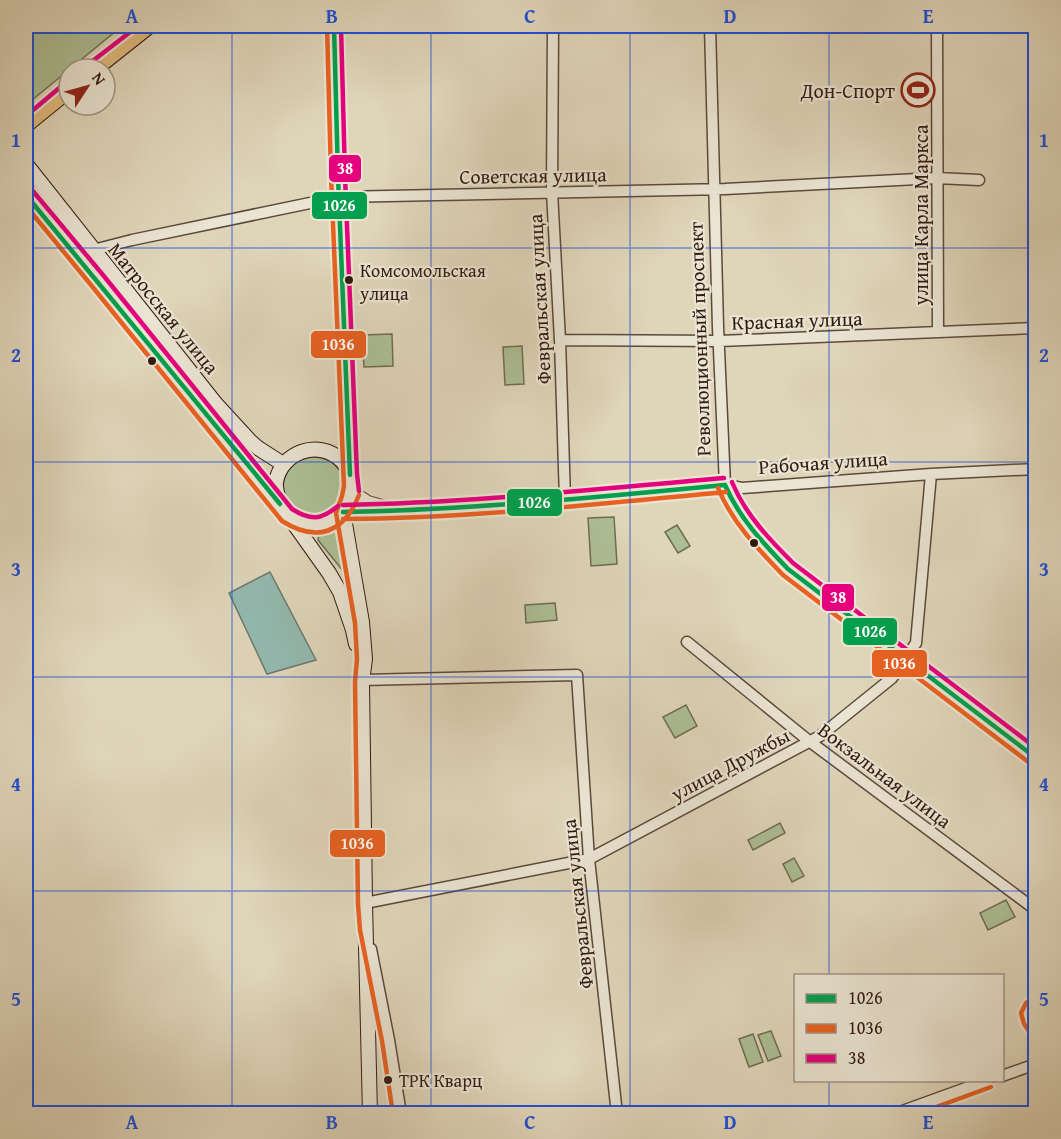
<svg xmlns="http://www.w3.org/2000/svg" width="1061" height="1139" font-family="'Gentium Book Plus',serif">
<rect width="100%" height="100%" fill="#dfd5b9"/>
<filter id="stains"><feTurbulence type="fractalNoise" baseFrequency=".00333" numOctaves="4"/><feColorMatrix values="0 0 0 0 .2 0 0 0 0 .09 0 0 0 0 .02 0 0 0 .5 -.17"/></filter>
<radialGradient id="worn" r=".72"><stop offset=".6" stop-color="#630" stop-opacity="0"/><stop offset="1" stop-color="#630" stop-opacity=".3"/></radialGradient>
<path fill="#acbe94" stroke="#6e6c52" stroke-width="1.5" d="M26 26H122L26 105Z
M168 26H323L163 29Z
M392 334 393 366 364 367 362 335Z
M522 346 524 384 505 385 503 347Z
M283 488a31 31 0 1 1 62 0a31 31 0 1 1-62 0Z
M614 517 617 564 591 566 588 518Z
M677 525 690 546 678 553 665 532Z
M339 526 345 569 343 571 318 540 319 534Z
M555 603 557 620 526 623 525 605Z
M686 705 697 726 675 738 663 717Z
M780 823 785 833 753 850 748 840Z
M794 858 804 876 792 882 783 864Z
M1006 900 1015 917 988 930 980 913Z
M771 1031 781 1056 768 1061 758 1035Z
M753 1034 763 1062 749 1067 739 1039Z"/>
<path fill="#93b9af" stroke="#6c7970" stroke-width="1.5" d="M270 572 316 660 267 674 229 593Z"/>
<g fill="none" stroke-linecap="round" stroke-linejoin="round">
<defs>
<path id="minor" d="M553 26 552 192 560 340 565 500
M710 26 718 327 725 485 742 488 931 474 1036 469
M937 26 938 332
M93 250 132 240 339 197 725 189 937 178 979 180
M560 340 719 341 1036 328
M687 642 809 741 1036 910
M362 680 577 675 589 859 617 1114
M365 903 589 859 820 736 892 678 916 643 931 474
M371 949 389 1040 401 1114
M1002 1076 1036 1064
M894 1114 988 1080"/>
<path id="tertiary" d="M352 492 368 502 388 508
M343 512 407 511 565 500 725 485 730 497 739 513 763 543 788 569 906 658 1036 758"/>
<path id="secondary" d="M26 164 216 404 250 441 258 448 283 464
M26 195 97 280 231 446 280 504 329 573 340 592 353 630 356 644
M279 501C278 495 275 488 276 482 281 452 319 438 342 461 345 464 347 469 349 473
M343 512 362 622 365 659 362 682 365 903 370 1114
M291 518C310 532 339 525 349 503 353 494 351 484 350 475L338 176 334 26"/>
<path id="primary" d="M95 69 149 26
M26 125 69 90"/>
</defs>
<use href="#minor" stroke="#5c493b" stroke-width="13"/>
<use href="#tertiary" stroke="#5c493b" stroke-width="14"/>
<use href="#secondary" stroke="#311a11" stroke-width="16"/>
<use href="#primary" stroke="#311a11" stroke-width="17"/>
<use href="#minor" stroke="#eae4d2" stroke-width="10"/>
<use href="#tertiary" stroke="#eae4d2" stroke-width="12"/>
<use href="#secondary" stroke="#eae4d2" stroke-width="14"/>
<use href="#primary" stroke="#e0ba7c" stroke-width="15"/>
<defs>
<path id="bus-1" d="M334 26 338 176 350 475
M26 195 280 504
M725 485C739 518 763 543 788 569L1036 758
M343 512C471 510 598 497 725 485"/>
<path id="bus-2" d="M327 26 331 176 344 486 342 496 336 513 355 623 357 659 355 682 358 904 360 930 382 1041 393 1114
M26 206 91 285 282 521C317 543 344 533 359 495
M718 488C732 522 757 548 783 575L1031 764
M343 519C471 518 598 504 726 492
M1036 996 1026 1003 1021 1013 1024 1024 1036 1041
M917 1114 991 1087"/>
<path id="bus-3" d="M341 26 345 176 357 474 359 491
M90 63 138 26
M26 116 64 84
M32 190 103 275 292 509C311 521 321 520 338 506
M732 482C745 514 769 539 793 563L1036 748
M343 505C470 503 597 489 724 478"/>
</defs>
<use href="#bus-1" stroke="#eae4d2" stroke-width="9"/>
<use href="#bus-2" stroke="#eae4d2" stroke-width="9"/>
<use href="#bus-3" stroke="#eae4d2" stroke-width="9"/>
<use href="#bus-1" stroke="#029f4e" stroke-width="4.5"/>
<use href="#bus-2" stroke="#e86121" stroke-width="4.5"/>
<use href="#bus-3" stroke="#e5007d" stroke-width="4.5"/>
</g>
<path fill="none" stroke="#1d4ed8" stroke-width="1.5" stroke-opacity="0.55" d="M232 26V1114M431 26V1114M630 26V1114M829 26V976M26 248H1036M26 462H1036M26 677H1036M26 891H1036M829 1080V1114"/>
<defs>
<symbol id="stadium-ring" viewBox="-11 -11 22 22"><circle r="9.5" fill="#eae4d2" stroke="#8f2418" stroke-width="1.5"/><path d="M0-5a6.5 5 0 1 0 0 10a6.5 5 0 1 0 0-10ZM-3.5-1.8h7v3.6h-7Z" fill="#8f2418"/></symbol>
</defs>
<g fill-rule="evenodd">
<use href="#stadium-ring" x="899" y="71" width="38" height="38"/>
</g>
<g fill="#311a11" stroke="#eae4d2" stroke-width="2">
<circle cx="349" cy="280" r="5"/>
<circle cx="152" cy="361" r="5"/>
<circle cx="754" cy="543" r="5"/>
<circle cx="388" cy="1080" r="5"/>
</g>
<g text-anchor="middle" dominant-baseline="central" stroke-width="4.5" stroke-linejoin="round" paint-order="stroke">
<g font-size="18" fill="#311a11" stroke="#eae4d2" text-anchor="start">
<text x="360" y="270">Комсомольская<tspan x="360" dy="23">улица</tspan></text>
<text x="399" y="1080">ТРК Кварц</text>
</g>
<g font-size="20" fill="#311a11" stroke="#eae4d2" text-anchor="end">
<text x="895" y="90">Дон-Спорт</text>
</g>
<g font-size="20" fill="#311a11" stroke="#eae4d2">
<text transform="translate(533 175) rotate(-1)">Советская улица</text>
<text transform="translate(920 215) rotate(-90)">улица Карла Маркса</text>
<text transform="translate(539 299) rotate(-93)">Февральская улица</text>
<text transform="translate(164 308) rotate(51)">Матросская улица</text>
<text transform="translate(797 320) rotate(-2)">Красная улица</text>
<text transform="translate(699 339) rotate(-92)">Революционный проспект</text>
<text transform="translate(823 462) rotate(-4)">Рабочая улица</text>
<text transform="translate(730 764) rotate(-28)">улица Дружбы</text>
<text transform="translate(885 775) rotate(37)">Вокзальная улица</text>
<text transform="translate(577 904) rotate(-96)">Февральская улица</text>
</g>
</g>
<g stroke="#eae4d2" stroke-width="2">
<rect x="328" y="154" width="34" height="29" rx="6" fill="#e5007d"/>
<rect x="311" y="191" width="57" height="29" rx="6" fill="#029f4e"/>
<rect x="310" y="330" width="57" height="29" rx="6" fill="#e86121"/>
<rect x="506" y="488" width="57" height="29" rx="6" fill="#029f4e"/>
<rect x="821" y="583" width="34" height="29" rx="6" fill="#e5007d"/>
<rect x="842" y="617" width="56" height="29" rx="6" fill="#029f4e"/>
<rect x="871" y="649" width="57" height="29" rx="6" fill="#e86121"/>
<rect x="329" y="829" width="57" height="29" rx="6" fill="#e86121"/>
</g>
<g font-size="16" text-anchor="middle" font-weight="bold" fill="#fff">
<text x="345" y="174">38</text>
<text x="339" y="211">1026</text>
<text x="338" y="350">1036</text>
<text x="534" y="508">1026</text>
<text x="838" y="603">38</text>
<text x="870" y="637">1026</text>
<text x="899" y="669">1036</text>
<text x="357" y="849">1036</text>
</g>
<rect width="1061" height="1139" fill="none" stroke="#dfd5b9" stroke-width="66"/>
<rect x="794" y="974" width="210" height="108" fill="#eae4d2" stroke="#a09385" stroke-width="1.5"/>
<rect x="806" y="994" width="30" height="9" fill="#029f4e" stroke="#a09385" stroke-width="1.5"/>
<text x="848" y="1004" font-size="18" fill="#311a11">1026</text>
<rect x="806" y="1024" width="30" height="9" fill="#e86121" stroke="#a09385" stroke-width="1.5"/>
<text x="848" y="1034" font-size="18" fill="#311a11">1036</text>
<rect x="806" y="1054" width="30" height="9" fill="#e5007d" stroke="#a09385" stroke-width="1.5"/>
<text x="848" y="1064" font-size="18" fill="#311a11">38</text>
<g transform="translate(87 87) rotate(54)"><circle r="28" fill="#eae4d2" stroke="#a09385" stroke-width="1.5"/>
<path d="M0-4.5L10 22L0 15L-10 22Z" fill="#8f2418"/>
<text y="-9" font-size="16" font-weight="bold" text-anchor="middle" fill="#311a11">N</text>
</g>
<rect x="33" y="33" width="995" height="1073" fill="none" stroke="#1d4ed8" stroke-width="2"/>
<g font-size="20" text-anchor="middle" font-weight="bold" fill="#1d4ed8">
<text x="132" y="23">A</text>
<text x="332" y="23">B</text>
<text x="530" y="23">C</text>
<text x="730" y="23">D</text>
<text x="928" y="23">E</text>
<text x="16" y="147">1</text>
<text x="1044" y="147">1</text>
<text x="16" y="362">2</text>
<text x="1044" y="362">2</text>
<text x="16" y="576">3</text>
<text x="1044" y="576">3</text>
<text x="16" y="791">4</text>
<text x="1044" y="791">4</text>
<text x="16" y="1006">5</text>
<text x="1044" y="1006">5</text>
<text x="132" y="1129">A</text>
<text x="332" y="1129">B</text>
<text x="530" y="1129">C</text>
<text x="730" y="1129">D</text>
<text x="928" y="1129">E</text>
</g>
<rect width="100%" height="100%" filter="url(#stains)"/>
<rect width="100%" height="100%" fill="url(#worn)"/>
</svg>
